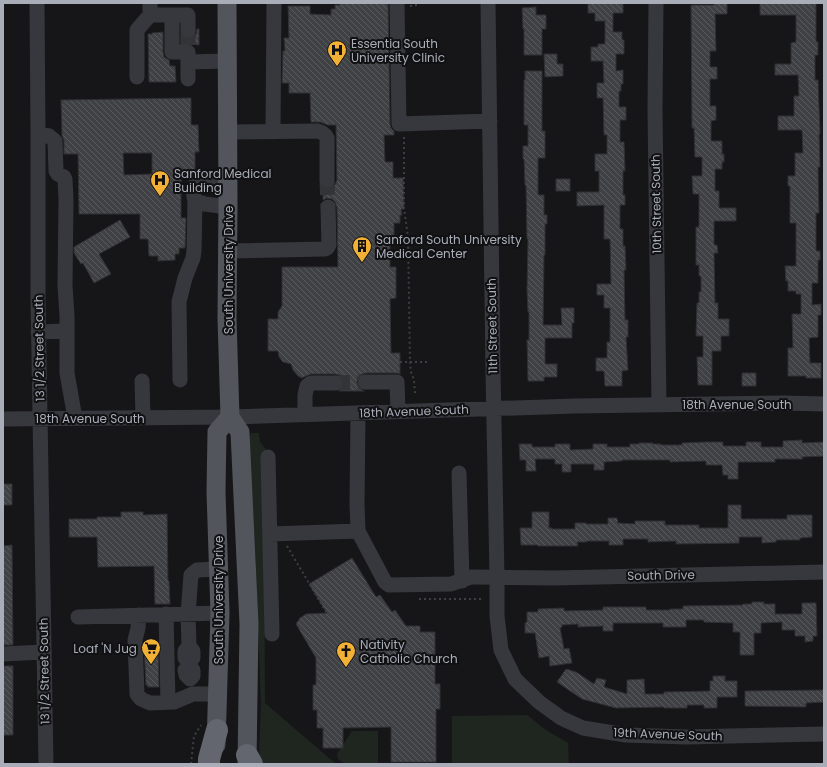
<svg xmlns="http://www.w3.org/2000/svg" width="827" height="767" font-family="Poppins,sans-serif">
<defs>
<pattern id="building-back-hatch" width="6" height="6" patternUnits="userSpaceOnUse"><rect width="6" height="6" fill="#404145"/><path d="M-1 5l2 2M0 0l6 6M5-1l2 2" fill="none" stroke="#595a5e"/></pattern>
</defs>
<rect width="100%" height="100%" fill="#161618"/>
<path fill="#1e261f" d="M251 433H259L260 442 266 449 264 454 265 703 336 764H262L259 755 261 703 255 547 249 440Z
M527 715 546 730 568 743 569 764H452V716Z
M352 731H378V764H345L338 759 337 754Z"/>
<path fill="url(#building-back-hatch)" stroke="#303034" fill-rule="evenodd" d="M340 3H388L390 124 391 128 394 131V135H384L385 162H393V178H403L404 209H401L402 215H400V223H394V237L390 241V267H396V298L390 299 391 353H400V374L397 373H366L362 374 358 377 357 382 358 387 361 390 364 391H339L343 388 344 383 343 378 340 375 335 374H311L306 376 302 378 298 376 293 370 291 364 283 362 279 357 278 351H268V319H278V312L282 306V267H338L337 207 335 202 332 199 327 198 323 200V188L327 189 332 188 335 185 337 180 336 125H328L320 122H311L310 93H289V83H282L283 51H285L284 38H289L288 6H310V14L331 15V9H335V5H340Z
M588 3H623V13H613V32H622V40H624V54H616V71L623 70V84H621V91H619V107H626V120H620V142H624L625 171H623V195H625V205H620V229H623V246H625L626 270H624L625 320H628V337H626L628 370 622 371V386H605L604 371H596V358H607V342H610V308H604V295H597V284H611L610 239H604V205L577 206V192H599V171H595V154H607V135H604L603 98H597V83H604L603 61H591V47H598V44H605V21H595V13H588Z
M714 3H727V14H715L716 51H710V67H717V79H710V106H716V120L711 121V141H722V154H724V162H722V169H715V191H719V208H736V221H714V245H717L718 253H714L715 303H718V319H729V336H721V351H712V385H698L697 357H703V336H696L697 303H699V292H701V276H699V265H696V227H699V194H693L692 176H702V157H695L694 128H692L691 5H714Z
M760 3H816V42H818V55H815V80H818L820 134H819L820 167H818L819 213H816V251H820V260H818V283H812V305L821 304V315H818V337L809 338 810 363H821V378H806V376H788V348H793L792 314H801V294H796V291H788V281H786L785 266H796V223H790V186H788V176H795V153H803L802 130H778V116H794V96H799L798 75H775V64H791V43L796 42V15H760Z
M536 7V15H546V29H542V55H524V29H523L522 8Z
M197 29H199V45L181 43V35L184 38 188 39 192 38 196 35Z
M163 32V52L164 57 169 60 170 66H175L176 82H149L148 34H152V33Z
M544 54H557V64H563V76L545 77Z
M525 71H542V131H545V158H538V195H544V215H547V224H545V255H544L543 325H562L561 308H574V323H572V338H545V364H557V377H544V381H528L527 340H529V312H528L527 290 528 239H527L526 185H525L524 159H523V146H528V125H524V80H525Z
M191 98V125H198L199 152H195V174L191 176H181V218H186L185 248H179V254H175V260L158 261V256H149L148 239H140V214H79L78 154H64V141L62 135 61 100ZM123 153H152V174L124 175Z
M556 179H570V191H556Z
M120 220 130 237 99 254 111 274 94 283 83 263 81 264 74 253V247Z
M742 373H756V386H742Z
M802 440V443L824 442V456L802 457 803 459H775V462H738V479H728V475H723L722 465H706V461L670 462V460H622V461L604 462V470H594V464H571V472H562V464H555V459H535L536 471H526V460H520L519 444H532V447H555V444H570V450L593 449V444H607V447H630V444H639V443H653V444H661V445H682V443L706 442H723V446H746V442H761V447H783V441Z
M3 484H12V505H3Z
M728 505H741V519H787V515H812V537L800 538V540H776V542L762 543V537H739V543L676 544V541L648 542V539H623V545H609V541H587V542H577L578 546H538V545H521L520 528H532V512H549V528H552V529H575V523H586V524H608V518H617L618 523 635 524V521H665V525H699V528H728Z
M121 512H143V515L167 514 168 581H169L170 604H155L154 566 98 567 97 537H69V519H97V517H121Z
M12 545 13 645H3V546Z
M352 558 376 597 380 595 392 612 395 610 406 626H420V632H435V684H440V709H436V762H391V727L343 728V748H323V728H317V710H313V685H316V658L296 624 300 618 306 614 327 613 309 584Z
M752 602H764V604H775V614H802V603H816L817 636H813V641L805 642V636H795V630H782V622L761 623V633H754V655H740V632H733V623L704 622V620H686V627H663V623H613V631H603V626L578 627V624L562 625V627L560 628 564 649 569 648 572 663 550 666 549 656 539 658 535 633H525V623L527 622V612H538V609L564 608V611L603 610V607H646V610H670V609H683V606L743 605V604H752Z
M146 643H158L159 687H148L147 685H146L144 646H146Z
M3 666H13V735H3Z
M566 669 576 672 594 684 597 678 606 680 604 687 627 694V680L644 679 645 694H664V692L710 691V681H713V676H725V681H737V697H717V708H704V705H687V708H664V707L616 708 582 699 557 682Z
M824 690V702L806 703V707L745 706V691Z"/>
<g fill="none" stroke-linecap="round" stroke-linejoin="round">
<path stroke="#333438" stroke-width="15" stroke-dasharray="15 8" stroke-linecap="butt" d="M188 30V45
M327 180 328 207
M335 383 366 382"/>
<path stroke="#3d3f44" stroke-width="2" stroke-dasharray="2 3" stroke-linecap="butt" d="M410 6 417 5
M404 137V208L408 237 410 362 411 372 414 380 415 393
M400 362H427
M287 546 326 612
M419 599H482
M191 764 194 736 201 725"/>
<path stroke="#37383d" stroke-width="15" d="M37 3 38 134V299L46 764
M150 3V15H188V30
M397 3 399 124 490 121
M488 3 493 371 497 577V616L501 650 515 679 539 702 561 718 583 728 626 735 686 737 824 734
M656 3 655 110 659 405
M172 15V52H188V62
M137 77V30L150 15
M188 79V62L227 61
M227 132 318 131C323 132 325 134 327 138V180
M273 132 274 3
M38 134 49 136 55 141 56 171 58 174 64 177 65 179 66 199 65 286 67 316V373L75 418
M228 177C217 178 207 179 196 183 193 190 193 194 195 201L205 204 228 207
M228 251 325 249 327 248 329 245 328 207
M38 332 67 331
M180 380 179 302 185 278 193 258 194 251 195 201
M142 381 143 417
M366 382H397L398 411
M358 413 357 504 358 531 385 582 389 585 451 584 471 577H476L554 578 824 572
M305 414V395L307 386 311 383H335
M3 419 230 417 575 406 782 403 824 404
M268 457 272 634
M459 473 462 581
M270 534 358 531
M166 614 168 702
M139 615 138 628 135 640 137 694 141 699 150 703 174 702 193 694H218
M78 617 220 613
M189 646 188 614 191 575 197 570 218 569
M3 654 44 652
M185 658V651L189 646 193 651V658
M185 670 186 675 190 679 193 676V670"/>
<path stroke="#53555c" stroke-width="19" d="M227 3 228 207 227 318 230 417 240 432 249 624 247 764
M216 745 220 613 216 492 217 432 230 417"/>
<path stroke="#63666e" stroke-width="22" d="M247 755 252 764
M209 764V759L217 730"/>
</g>
<defs>
<symbol id="hospital-pin" viewBox="-11 -11 22 30"><path d="M0 17L-7.5 6A9.5 9.5 0 1 1 7.5 6Z" fill="#f2b134" stroke="#111113"/><path d="M-5-5h3v3.5h4V-5h3V5h-3V1.5h-4V5h-3Z" fill="#111"/></symbol>
<symbol id="building-pin" viewBox="-11 -11 22 30"><path d="M0 17L-7.5 6A9.5 9.5 0 1 1 7.5 6Z" fill="#f2b134" stroke="#111113"/><path d="M-4-6H4V6H1V3H-1V6H-4ZM-2.5-4.3h1.7v1.8h-1.7ZM.8-4.3h1.7v1.8H.8ZM-2.5-1h1.7V.8h-1.7ZM.8-1h1.7V.8H.8Z" fill="#111"/></symbol>
<symbol id="supermarket-pin" viewBox="-11 -11 22 30"><path d="M0 17L-7.5 6A9.5 9.5 0 1 1 7.5 6Z" fill="#f2b134" stroke="#111113"/><path d="M-6-5.5h2.5l.6 2H6L4.5 2H-2.5L-4.4-4H-6ZM-1.5 3.2a1.3 1.3 0 1 0 .1 0ZM3 3.2a1.3 1.3 0 1 0 .1 0Z" fill="#111"/></symbol>
<symbol id="church-pin" viewBox="-11 -11 22 30"><path d="M0 17L-7.5 6A9.5 9.5 0 1 1 7.5 6Z" fill="#f2b134" stroke="#111113"/><path d="M-1.2-6h2.4v3.5h3.3v2.4h-3.3V6h-2.4V-.1h-3.3v-2.4h3.3Z" fill="#111"/></symbol>
</defs>
<g fill-rule="evenodd">
<use href="#hospital-pin" x="326" y="39" width="22" height="30"/>
<use href="#hospital-pin" x="149" y="169" width="22" height="30"/>
<use href="#building-pin" x="351" y="235" width="22" height="30"/>
<use href="#supermarket-pin" x="140" y="637" width="22" height="30"/>
<use href="#church-pin" x="335" y="640" width="22" height="30"/>
</g>
<g text-anchor="middle" dominant-baseline="central" stroke-width="4" stroke-linejoin="round" paint-order="stroke">
<g font-size="12" fill="#a8adb8" stroke="#111113" text-anchor="start">
<text x="351" y="43">Essentia South<tspan x="351" dy="14">University Clinic</tspan></text>
<text x="174" y="173">Sanford Medical<tspan x="174" dy="14">Building</tspan></text>
<text x="376" y="239">Sanford South University<tspan x="376" dy="14">Medical Center</tspan></text>
<text x="360" y="644">Nativity<tspan x="360" dy="14">Catholic Church</tspan></text>
<text x="137" y="648" text-anchor="end">Loaf 'N Jug</text>
</g>
<g font-size="12" fill="#a8adb8" stroke="#111113">
<text transform="translate(656 204) rotate(-91)">10th Street South</text>
<text transform="translate(228 270) rotate(-90)">South University Drive</text>
<text transform="translate(492 326) rotate(-91)">11th Street South</text>
<text transform="translate(39 348) rotate(-91)">13 1/2 Street South</text>
<text x="737" y="404">18th Avenue South</text>
<text transform="translate(414 411) rotate(-2)">18th Avenue South</text>
<text x="90" y="418">18th Avenue South</text>
<text transform="translate(661 575) rotate(-1)">South Drive</text>
<text transform="translate(218 600) rotate(-90)">South University Drive</text>
<text transform="translate(44 671) rotate(-91)">13 1/2 Street South</text>
<text transform="translate(668 734) rotate(2)">19th Avenue South</text>
</g>
</g>
<rect width="827" height="767" fill="none" stroke="#a8adb8" stroke-width="8"/>
</svg>
